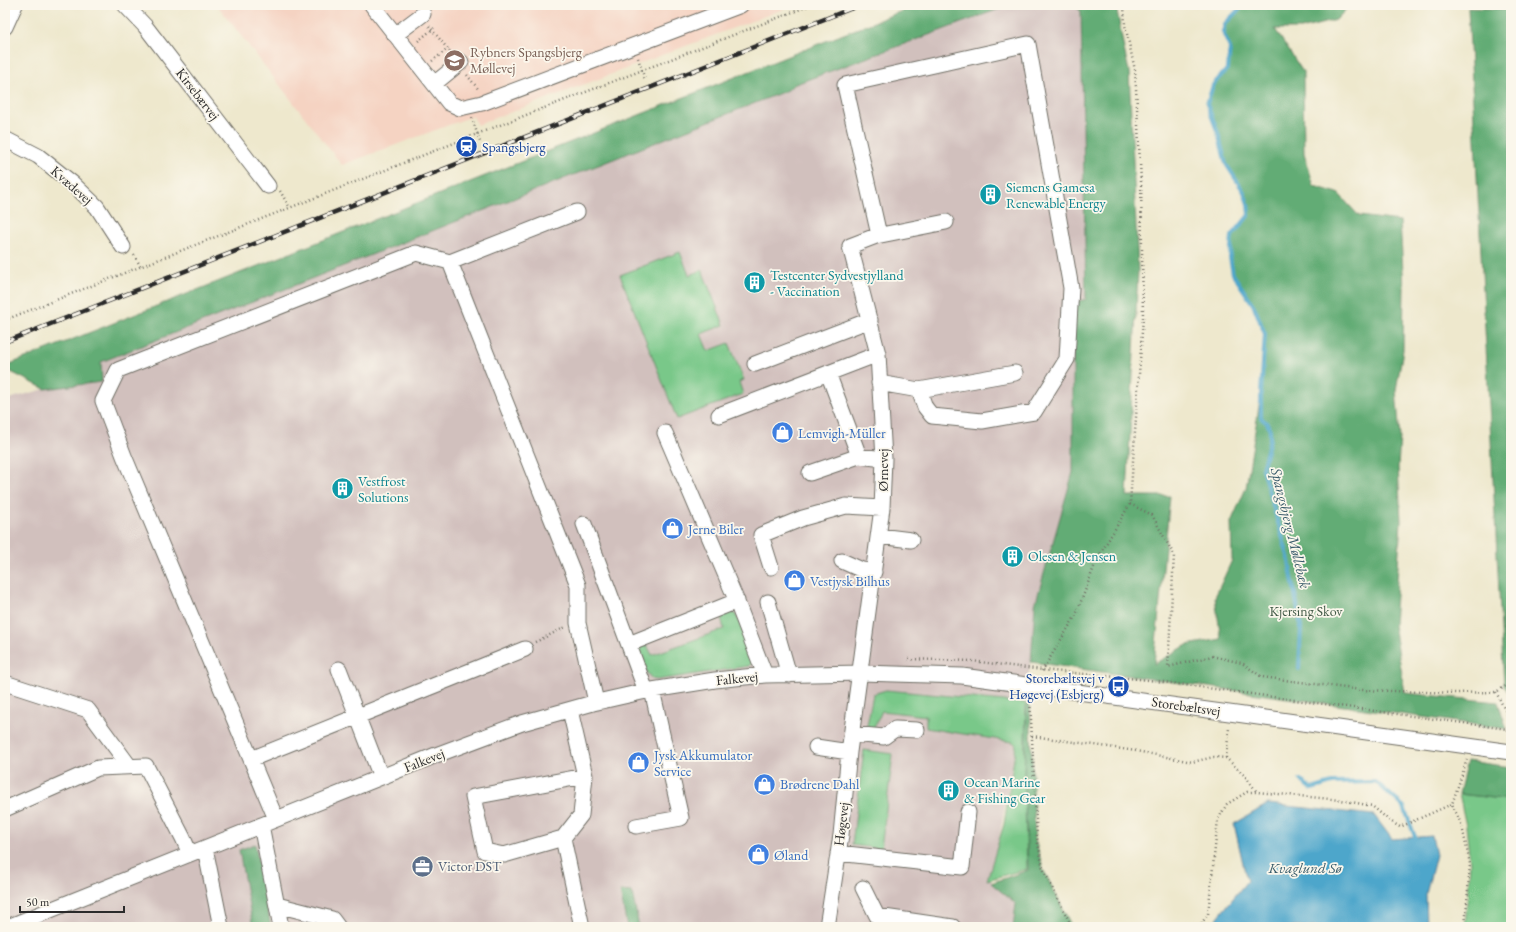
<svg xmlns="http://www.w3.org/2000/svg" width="1516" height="932" font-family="'EB Garamond',serif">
<rect width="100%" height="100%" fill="#fbf7ec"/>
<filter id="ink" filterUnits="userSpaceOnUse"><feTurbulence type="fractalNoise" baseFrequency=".025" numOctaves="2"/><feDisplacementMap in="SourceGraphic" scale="8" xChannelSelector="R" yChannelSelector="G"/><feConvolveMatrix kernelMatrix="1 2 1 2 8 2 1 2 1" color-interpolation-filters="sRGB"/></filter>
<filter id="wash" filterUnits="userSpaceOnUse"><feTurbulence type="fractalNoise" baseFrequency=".012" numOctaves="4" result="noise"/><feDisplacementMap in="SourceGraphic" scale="16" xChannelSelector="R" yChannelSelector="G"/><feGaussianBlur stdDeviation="0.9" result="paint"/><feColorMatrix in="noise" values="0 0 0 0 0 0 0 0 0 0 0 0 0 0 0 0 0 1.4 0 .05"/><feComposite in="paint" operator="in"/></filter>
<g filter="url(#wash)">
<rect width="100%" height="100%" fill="#eee8cd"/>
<path fill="#f5d3c2" d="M217 5H794L477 125 473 116 342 165Z"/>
<path fill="#d1c0bd" d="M1010 5H1073L1081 11 1086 299 1073 304V472L1031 662 991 883 1016 904 1013 927H5V400L45 389 102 382 101 362 788 90 793 85Z"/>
<path fill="#79c889" stroke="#527a5a" d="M680 252 689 275 702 270 724 325 701 334 708 351 729 343 744 380 739 382 743 394 677 419 620 275Z
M731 612 736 614 753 659 749 666 657 680 652 679 647 673 639 653 641 646 647 645 652 655 724 629 721 617Z
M886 690 1026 703 1024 775 1027 869 987 880 1004 824 1016 745 1013 742 926 728V716L882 711 872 732 866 731 873 694Z
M864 750 893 754 881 849 852 845Z
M1459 794 1511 800V927H1465L1470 864 1466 826Z"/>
<path fill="#62ac75" stroke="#466c50" d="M917 5H1010L793 85 788 90 101 362 102 382 45 389 9 371 5 372V366Z
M1073 5H1116L1124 49 1129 71 1138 271 1127 496H1170L1154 664 1187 645 1221 639 1215 597 1232 560 1231 522 1246 488 1261 393 1265 334 1254 306 1233 274 1230 258 1232 236 1249 215 1248 204 1244 192 1226 164 1218 133 1207 104 1213 85 1228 68 1230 48 1224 35V25L1243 5H1350L1336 20 1301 29H1275L1303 72 1304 153 1314 186 1338 193 1359 216 1400 221 1404 288 1403 350 1396 390 1400 437 1398 467 1401 521 1394 625 1405 693 1498 702 1507 729 1031 662 1035 605 1073 472V303L1086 299 1081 11Z
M1468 8 1510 9 1511 697 1504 686Z
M1027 703H1030L1035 839 1043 869 1072 927H1013L1016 904 991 883 1028 870 1024 775Z
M1467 761 1511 767V800L1459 794Z
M255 844 271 927H253L239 850Z
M620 891 632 892 639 927H627Z"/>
<path fill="#4da6cb" stroke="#3c687b" d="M1268 804 1374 815 1392 839 1432 836 1436 855 1426 894 1427 927H1210L1247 881 1234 824Z"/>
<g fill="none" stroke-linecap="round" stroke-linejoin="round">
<path stroke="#4da6cb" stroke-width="4" d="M1243 5 1224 25V35L1230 48 1228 68 1213 85 1207 104 1218 133 1226 164 1244 192 1248 204 1249 215 1232 236 1230 258 1233 274 1254 306 1265 334 1261 393V418L1267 423 1270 430V439L1262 469 1288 556 1301 627 1299 669
M1300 780 1312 789 1332 783 1376 782 1404 807 1415 837V841"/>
</g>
</g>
<g filter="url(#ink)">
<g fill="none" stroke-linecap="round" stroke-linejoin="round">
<defs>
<path id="minor" d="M125 5 145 26 268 186
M372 5 449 103 460 108 482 103 741 5
M5 27 15 5
M395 35 423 14
M434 84 461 62
M5 139 38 156 72 183 97 207 123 247
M577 212 450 262 578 585V623L596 702
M879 235 845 85 1028 44 1071 288 1067 359 1034 412 982 421 932 416 925 407 919 390
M755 364 870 320
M828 373 859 456
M879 383 919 390 1015 373
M719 415 878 354
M665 433 735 597 765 675
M810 473 859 456 884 459
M584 524 646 691
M879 536 911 540
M842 561 862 570 874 572
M771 567 761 535 803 518 846 506 882 508
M768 602 789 675
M629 644 737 601
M339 669 381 777
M5 683 88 710 130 767
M570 710 585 776 581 815 563 838 504 855 485 851 473 797 585 776
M852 734 884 737 895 729 917 730
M816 747 849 752
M251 759 525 649
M5 809 98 768 146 766 183 838 190 854
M276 819 124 456 103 401 118 370 416 253 450 262
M261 825 281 927
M636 826 681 818 652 690
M563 838 582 927
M205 848 221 927
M838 853 962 867 968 812
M863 888 877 916 953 927
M277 905 332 919 338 927
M8 927 436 755 522 723 593 703 646 691 715 680 765 675 861 673 962 676 1511 752
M827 927 841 835 849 752 882 508 884 459 878 354 850 246 876 236 946 222"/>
</defs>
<use href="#minor" stroke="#6f6d64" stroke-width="17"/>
<path stroke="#6f6d64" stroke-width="2.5" stroke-dasharray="1 3" stroke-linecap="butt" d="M429 26 451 53
M418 41 434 28
M638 58 645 80
M432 61 449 48
M467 75 479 90
M472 118 480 142
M280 191 290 208
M134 255 141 267
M5 320 477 134 811 5
M1130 504 1152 515 1174 555 1168 667 1212 656 1242 663 1262 677 1361 690 1456 693 1496 692 1511 683
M535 642C546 637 555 632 566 627
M908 659 972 661 1043 670 1149 680 1507 729 1511 732
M1042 671 1076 615 1097 559 1130 504 1143 317 1141 181 1135 70 1125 25 1124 5
M1496 692 1511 722
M1030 699 1037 838 1043 869 1072 927
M1032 736 1136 751 1192 762 1214 757 1226 758 1245 776 1257 792
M1226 758 1229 728
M1199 927 1208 914 1218 819 1227 804 1247 792H1257L1341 800 1372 806 1390 821 1400 827 1452 804
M1465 927 1470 864 1462 826 1452 804 1467 760"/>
<use href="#minor" stroke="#fff" stroke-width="15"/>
<defs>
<path id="rail" d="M5 342 860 5"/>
</defs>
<use href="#rail" stroke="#2b2b2b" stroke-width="4.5"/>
<use href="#rail" stroke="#fbf7ec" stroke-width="3" stroke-dasharray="9" stroke-linecap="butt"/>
</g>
</g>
<defs>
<symbol id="school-disc" viewBox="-11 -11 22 22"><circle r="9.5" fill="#8d6e63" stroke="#fbf7ec"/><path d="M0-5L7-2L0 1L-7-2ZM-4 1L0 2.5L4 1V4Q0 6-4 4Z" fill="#fff"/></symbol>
<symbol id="station-disc" viewBox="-11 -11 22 22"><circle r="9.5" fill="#1a4fb4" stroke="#fbf7ec"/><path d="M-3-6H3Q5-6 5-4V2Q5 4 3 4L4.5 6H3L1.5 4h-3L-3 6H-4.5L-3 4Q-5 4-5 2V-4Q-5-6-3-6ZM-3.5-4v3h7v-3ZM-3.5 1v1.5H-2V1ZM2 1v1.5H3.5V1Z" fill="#fff"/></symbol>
<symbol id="building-disc" viewBox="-11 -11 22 22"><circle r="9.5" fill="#0f9aa8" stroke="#fbf7ec"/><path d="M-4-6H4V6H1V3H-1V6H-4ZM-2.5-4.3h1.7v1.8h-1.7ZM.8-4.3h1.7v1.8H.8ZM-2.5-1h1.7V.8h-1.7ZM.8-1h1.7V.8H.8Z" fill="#fff"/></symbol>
<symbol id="shop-disc" viewBox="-11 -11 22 22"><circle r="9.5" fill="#3f7fe0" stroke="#fbf7ec"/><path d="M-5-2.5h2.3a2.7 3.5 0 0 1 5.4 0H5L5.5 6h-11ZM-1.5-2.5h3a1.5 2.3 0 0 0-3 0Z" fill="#fff"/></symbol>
<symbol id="bus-disc" viewBox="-11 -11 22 22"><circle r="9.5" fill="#1a4fb4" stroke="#fbf7ec"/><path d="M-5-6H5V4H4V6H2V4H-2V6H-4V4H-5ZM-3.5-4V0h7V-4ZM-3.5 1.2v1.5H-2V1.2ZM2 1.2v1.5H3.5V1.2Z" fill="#fff"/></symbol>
<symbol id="office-disc" viewBox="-11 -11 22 22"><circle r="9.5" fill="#5c6f8a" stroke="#fbf7ec"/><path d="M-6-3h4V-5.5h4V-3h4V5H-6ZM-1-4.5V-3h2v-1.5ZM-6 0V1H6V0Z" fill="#fff"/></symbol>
</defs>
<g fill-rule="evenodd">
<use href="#school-disc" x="442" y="48" width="25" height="25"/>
<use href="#station-disc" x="454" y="134" width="25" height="25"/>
<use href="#building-disc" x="978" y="182" width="25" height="25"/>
<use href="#building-disc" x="742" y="270" width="25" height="25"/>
<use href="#shop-disc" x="770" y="420" width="25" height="25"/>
<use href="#building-disc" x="330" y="476" width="25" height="25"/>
<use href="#shop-disc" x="660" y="516" width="25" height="25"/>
<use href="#building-disc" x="1000" y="544" width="25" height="25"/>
<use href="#shop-disc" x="782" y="568" width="25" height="25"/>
<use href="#bus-disc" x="1106" y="674" width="25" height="25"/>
<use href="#shop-disc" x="626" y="750" width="25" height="25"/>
<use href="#shop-disc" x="752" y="772" width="25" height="25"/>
<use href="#building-disc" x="936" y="778" width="25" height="25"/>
<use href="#shop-disc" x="746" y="842" width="25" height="25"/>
<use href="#office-disc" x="410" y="854" width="25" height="25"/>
</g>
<g text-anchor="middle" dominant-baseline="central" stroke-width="3.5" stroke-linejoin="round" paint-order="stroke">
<g font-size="14" fill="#785e54" stroke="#fbf7ec" text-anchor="start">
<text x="470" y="52">Rybners Spangsbjerg<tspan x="470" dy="16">Møllevej</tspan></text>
</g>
<g font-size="14" fill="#2b2b2b" stroke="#fbf7ec">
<text transform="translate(198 94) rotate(52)">Kirsebærvej</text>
<text transform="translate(72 185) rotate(41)">Kvædevej</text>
<text transform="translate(883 470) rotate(-90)">Ørnevej</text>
<text transform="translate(737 678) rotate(-6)">Falkevej</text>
<text transform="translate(1186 706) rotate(8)">Storebæltsvej</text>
<text transform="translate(424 760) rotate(-22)">Falkevej</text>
<text transform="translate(841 824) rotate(-83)">Høgevej</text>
</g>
<g font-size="14" fill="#164399" stroke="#fbf7ec" text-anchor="start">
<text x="482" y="147">Spangsbjerg</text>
<text x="1104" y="678" text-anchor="end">Storebæltsvej v<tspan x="1104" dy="16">Høgevej (Esbjerg)</tspan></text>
</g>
<g font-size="14" fill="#0d838f" stroke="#fbf7ec" text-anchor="start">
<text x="1006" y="187">Siemens Gamesa<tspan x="1006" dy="16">Renewable Energy</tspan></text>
<text x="770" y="275">Testcenter Sydvestjylland<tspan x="770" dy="16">- Vaccination</tspan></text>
<text x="358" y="481">Vestfrost<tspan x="358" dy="16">Solutions</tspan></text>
<text x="1028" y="556">Olesen &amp; Jensen</text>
<text x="964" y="782">Ocean Marine<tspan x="964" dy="16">&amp; Fishing Gear</tspan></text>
</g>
<g font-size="14" fill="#366cbe" stroke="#fbf7ec" text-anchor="start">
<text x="798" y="433">Lemvigh-Müller</text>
<text x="688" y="529">Jerne Biler</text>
<text x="810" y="581">Vestjysk Bilhus</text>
<text x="654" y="755">Jysk Akkumulator<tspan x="654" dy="16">Service</tspan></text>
<text x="780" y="784">Brødrene Dahl</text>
<text x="774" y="855">Øland</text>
</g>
<g font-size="14" fill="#425a47" stroke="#fbf7ec">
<text x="1306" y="611">Kjersing Skov</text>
</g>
<g font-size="14" fill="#4e5e75" stroke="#fbf7ec" text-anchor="start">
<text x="438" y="866">Victor DST</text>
</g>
<g font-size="15" font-style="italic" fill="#395c6b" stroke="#fbf7ec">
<text transform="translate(1291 528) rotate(76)">Spangsbjerg Møllebæk</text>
<text x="1305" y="867">Kvaglund Sø</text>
</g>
</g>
<rect width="1516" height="932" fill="none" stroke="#fbf7ec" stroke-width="20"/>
<path d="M20 906v6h104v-6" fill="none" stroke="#2b2b2b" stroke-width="2"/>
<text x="26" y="906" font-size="12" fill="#2b2b2b" stroke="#fbf7ec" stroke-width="3" paint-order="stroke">50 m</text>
</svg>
